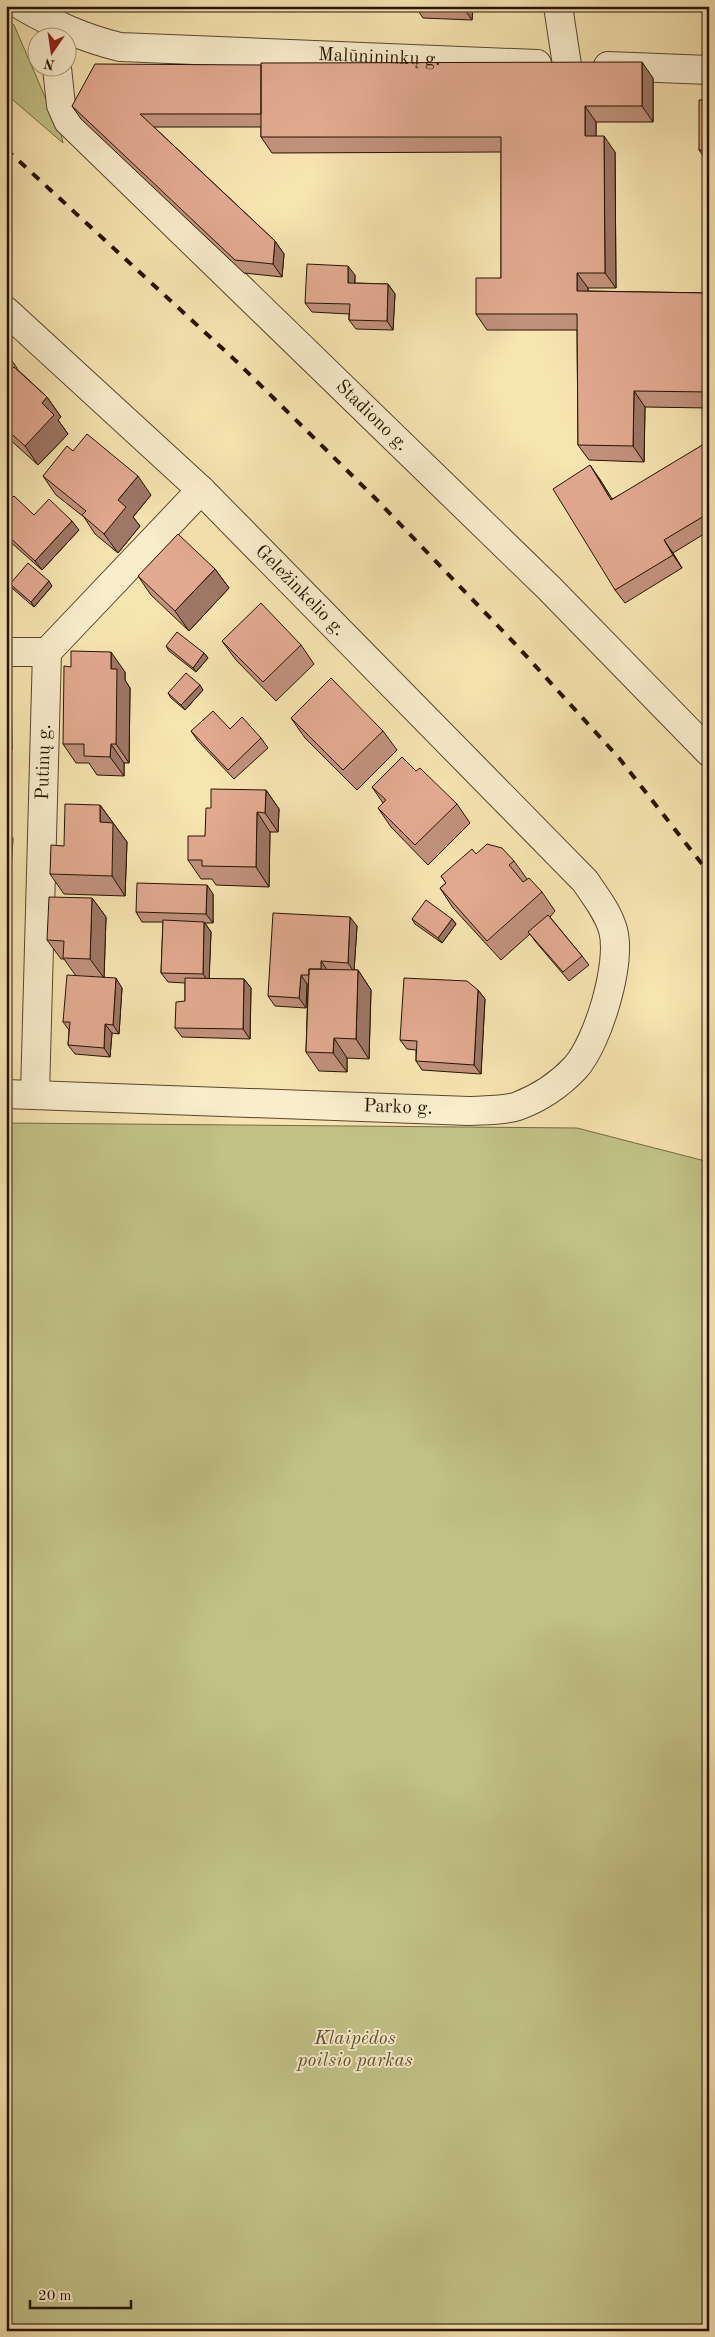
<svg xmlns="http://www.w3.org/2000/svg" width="715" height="2337" font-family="'Old Standard TT',serif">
<rect width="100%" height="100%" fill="#f6e4b1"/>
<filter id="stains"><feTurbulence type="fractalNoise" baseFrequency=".004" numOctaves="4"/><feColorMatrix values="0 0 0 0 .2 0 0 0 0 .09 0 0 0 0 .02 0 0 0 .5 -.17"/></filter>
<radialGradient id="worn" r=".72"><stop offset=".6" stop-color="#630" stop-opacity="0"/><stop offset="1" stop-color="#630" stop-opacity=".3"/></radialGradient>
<path fill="#c2c288" stroke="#736a44" d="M6 18 14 25 61 134 63 143 6 94Z
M6 1123 577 1128 709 1162V2331H6Z"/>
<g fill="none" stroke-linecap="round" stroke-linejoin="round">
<defs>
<g id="street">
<path id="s1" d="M22 6C55 25 83 38 120 47L537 64"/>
<path d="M558 6 567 65"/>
<path d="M608 66 709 70"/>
<path id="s2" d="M57 68 61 105 68 121 549 588 709 752"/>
<path id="s3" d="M6 311 201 490 585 881C595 896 608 912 613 930 622 963 598 1043 575 1068 560 1084 539 1098 518 1106 504 1111 484 1110 469 1111L6 1094"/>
<path d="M6 652H47"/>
<path id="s4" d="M35 1094 47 652 201 490"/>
</g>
</defs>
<use href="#street" stroke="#58472d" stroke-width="30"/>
<use href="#street" stroke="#f9edcc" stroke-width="28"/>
<path stroke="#241301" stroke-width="4" stroke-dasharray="9 9" stroke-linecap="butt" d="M6 149 236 361 377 500 519 648 619 758 709 873"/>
</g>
<path fill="#c2927d" stroke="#241301" d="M415 6H473L472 20 423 18Z
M653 78V122H596V136L615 152 616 288H588V291L709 293V408L645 407 644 462 589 460 578 445 577 330H487L476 314 501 278V152L272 153 261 137V127H154L275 241 284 254 282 277 244 273 81 119 72 106Z
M709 100V164L708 163 699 150Z
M355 275V283L388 284 395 294 393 330 356 329 349 320V314L312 312 305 303Z
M6 352 17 368V369L47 397 61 417 58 420 68 434 38 465 6 436Z
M73 451 151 495 133 517 140 526 118 553 95 534 84 517 56 495 43 476Z
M709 451V531L673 553 682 568 625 603 615 590 599 478 612 499Z
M6 504 34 515 79 530 42 570 6 538Z
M215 569 229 588 189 631 151 595 138 576Z
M10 584 52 586 34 607 13 589Z
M222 641 301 645 314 664 276 701 236 660Z
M166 646 204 653 208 658 196 672 169 651Z
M125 672V680L130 688 129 763H124V776L97 775 89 763H76L63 744Z
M6 681 11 687 12 750 6 751Z
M203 690 185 710 171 698 168 693Z
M291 718 383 731 397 750 357 790 305 738Z
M230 729 261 738 268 748 234 779 198 741 191 731Z
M416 771 457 804 470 823 428 865 391 827 378 808 383 803 372 787Z
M266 790 279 809 278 832H270L269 887 216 885 212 879H201L188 860 205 836 211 808Z
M100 805 127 842 125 896 64 894 50 874 64 846Z
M476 854 514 861 527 879 542 892 555 911 550 917 582 956 589 965 569 981 535 941 530 934 501 960 453 908 440 888 446 883 441 876Z
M213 894V923H205L211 932 209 979H244L251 988 250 1039 182 1037 175 1028 185 1001V983L168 982 161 973 163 922H142L136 912Z
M92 898 106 917 104 978 122 988 119 1034 112 1033 110 1057 75 1054 68 1045 69 1030 63 1022 76 976 64 959H61L47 940Z
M412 919H452L456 924 442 943 415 924Z
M357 926 354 970H358L371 990 369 1059 347 1058V1072L319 1071 306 1052 308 984H307L306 1008 275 1006 268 996Z
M478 990 485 999 481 1074 422 1070 416 1061V1050L407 1049 400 1040Z"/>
<path fill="#9e7766" stroke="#241301" d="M462 6H473L472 20Z
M642 62 653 78V122L642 106Z
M585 106 596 122V152L585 136Z
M604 136 615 152 616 288 605 273Z
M275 241 284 254 282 277 273 264Z
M348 266 355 275 354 292 348 283Z
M577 273 588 288V307L577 291Z
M388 284 395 294 393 330 387 321Z
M634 391 645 407 644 462 633 446Z
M47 397 61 417 58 420 68 434 38 465 25 446 42 403Z
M704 444 709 451V481Z
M590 465 599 478 621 513 611 500Z
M138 476 151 495 133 517 140 526 118 553 104 534 118 500Z
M72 521 79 530 42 570 35 561Z
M664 540 673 553 682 568 673 555Z
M215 569 229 588 189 631 175 611Z
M49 581 52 586 34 607 31 602Z
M111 652 125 672V680L130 688 129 763 116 744 111 669Z
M204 653 208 658 196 672 193 668Z
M6 681 11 687 12 750 6 743Z
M200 685 203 690 185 710 181 705Z
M111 744 124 763V776L110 757Z
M266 790 279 809 278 832 265 813Z
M100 805 127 842 125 896 112 876 100 822Z
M257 812 270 832 269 887 256 867Z
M6 829 13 838 8 926 6 924Z
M207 885 213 894V923L206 914Z
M92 898 106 917 104 978 90 959Z
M350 917 357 926 354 972 348 963Z
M452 919 456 924 442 943 438 938Z
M204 922 211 932 209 983 203 974Z
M321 961 328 971 320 976Z
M358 970 371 990 369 1059 356 1039Z
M301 975 307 984 306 1008 299 998Z
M116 978 122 988 119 1034 113 1025Z
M244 979 251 988 250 1039 243 1029Z
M478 990 485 999 481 1074 474 1065Z
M105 1024 112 1033 110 1057 104 1048Z
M334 1038 347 1058V1072L333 1053Z"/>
<path fill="#e2aa91" stroke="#241301" d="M642 62V106H585V136H604L605 273H577V291L709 293V392L634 391 633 446 578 445 577 314H476V278H501V137H261V63Z
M95 64 261 65V114H140L275 241 273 264 235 260 72 106Z
M699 100H709V151L699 150Z
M307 264 348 266V283L388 284 387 321 349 320 350 304 305 303Z
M14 367 47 397 42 403 54 415 25 446 6 429V375Z
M87 434 138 476 118 500 126 507 104 534 82 515 86 511 43 476 67 446 73 451Z
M704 444 709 481V513L664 540 673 555 615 590 553 489 590 465 611 500Z
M14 496 34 515 49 499 72 521 35 561 6 534V504Z
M178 534 215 569 175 611 138 576Z
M28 563 49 581 31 602 10 584Z
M261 603 301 645 263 682 222 641Z
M177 632 204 653 193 668 166 646Z
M71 651 111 652V669H117L116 744H111L110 757 84 756V744H63L64 666 71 667Z
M186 673 200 685 181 705 168 693Z
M331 678 383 731 343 770 291 718Z
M213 711 230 729 242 717 261 738 228 770 191 731Z
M402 757 416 771 420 768 457 804 415 845 378 808 386 800 372 787Z
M211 789 266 790 265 813 257 812 256 867 202 866V860H188V836H205L206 808H211Z
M65 804 100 805V822L113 823 112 876 50 874 51 845 64 846Z
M487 844 502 848 514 861 509 865 523 882 529 878 542 892 487 941 440 888 446 883 441 876 472 849 476 854Z
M137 883 207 885 206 914 136 912Z
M49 897 92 898 90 959 63 958 64 941 47 940Z
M426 900 452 919 438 938 412 919Z
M273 913 350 917 348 963 321 961V969H309V975H301L299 998 268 996Z
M548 915 582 956 563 972 528 932Z
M163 920 204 922 203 974 161 973Z
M309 969 358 970 356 1039 334 1038 333 1053 306 1052Z
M67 975 116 978 113 1025 105 1024 104 1048 68 1045 70 1022H63Z
M185 978 244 979 243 1029 175 1028 176 1002 185 1001Z
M404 978 467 981 478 990 474 1065 416 1061 417 1041 400 1040Z"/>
<g text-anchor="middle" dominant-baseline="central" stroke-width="4" stroke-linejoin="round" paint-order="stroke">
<g font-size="19" fill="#241301" stroke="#f9edcc">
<text stroke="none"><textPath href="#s1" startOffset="366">Malūnininkų g.</textPath></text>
<text stroke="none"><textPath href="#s2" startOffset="478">Stadiono g.</textPath></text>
<text stroke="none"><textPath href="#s3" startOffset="406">Geležinkelio g.</textPath></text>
<text stroke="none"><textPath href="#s4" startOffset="332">Putinų g.</textPath></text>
<text transform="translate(398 1108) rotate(2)">Parko g.</text>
</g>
<g font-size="19" font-style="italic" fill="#5b5030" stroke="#f9edcc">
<text x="355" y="2039">Klaipėdos<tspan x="355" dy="22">poilsio parkas</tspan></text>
</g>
</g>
<rect width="715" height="2337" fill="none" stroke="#f6e4b1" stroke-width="25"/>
<rect x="8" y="8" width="700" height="2322" fill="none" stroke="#241301" stroke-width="2.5"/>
<rect x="12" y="12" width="690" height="2312" fill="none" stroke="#241301"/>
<g transform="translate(52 52) rotate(193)"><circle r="24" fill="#f9edcc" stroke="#a4967b"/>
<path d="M0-4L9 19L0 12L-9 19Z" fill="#8f2418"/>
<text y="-8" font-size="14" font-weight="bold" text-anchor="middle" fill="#241301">N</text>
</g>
<path d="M30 2300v8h101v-8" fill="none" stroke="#241301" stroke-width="2.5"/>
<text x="38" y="2300" font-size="15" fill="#241301" stroke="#f9edcc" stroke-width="4" paint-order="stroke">20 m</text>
<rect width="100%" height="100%" filter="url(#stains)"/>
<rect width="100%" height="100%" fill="url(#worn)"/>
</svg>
